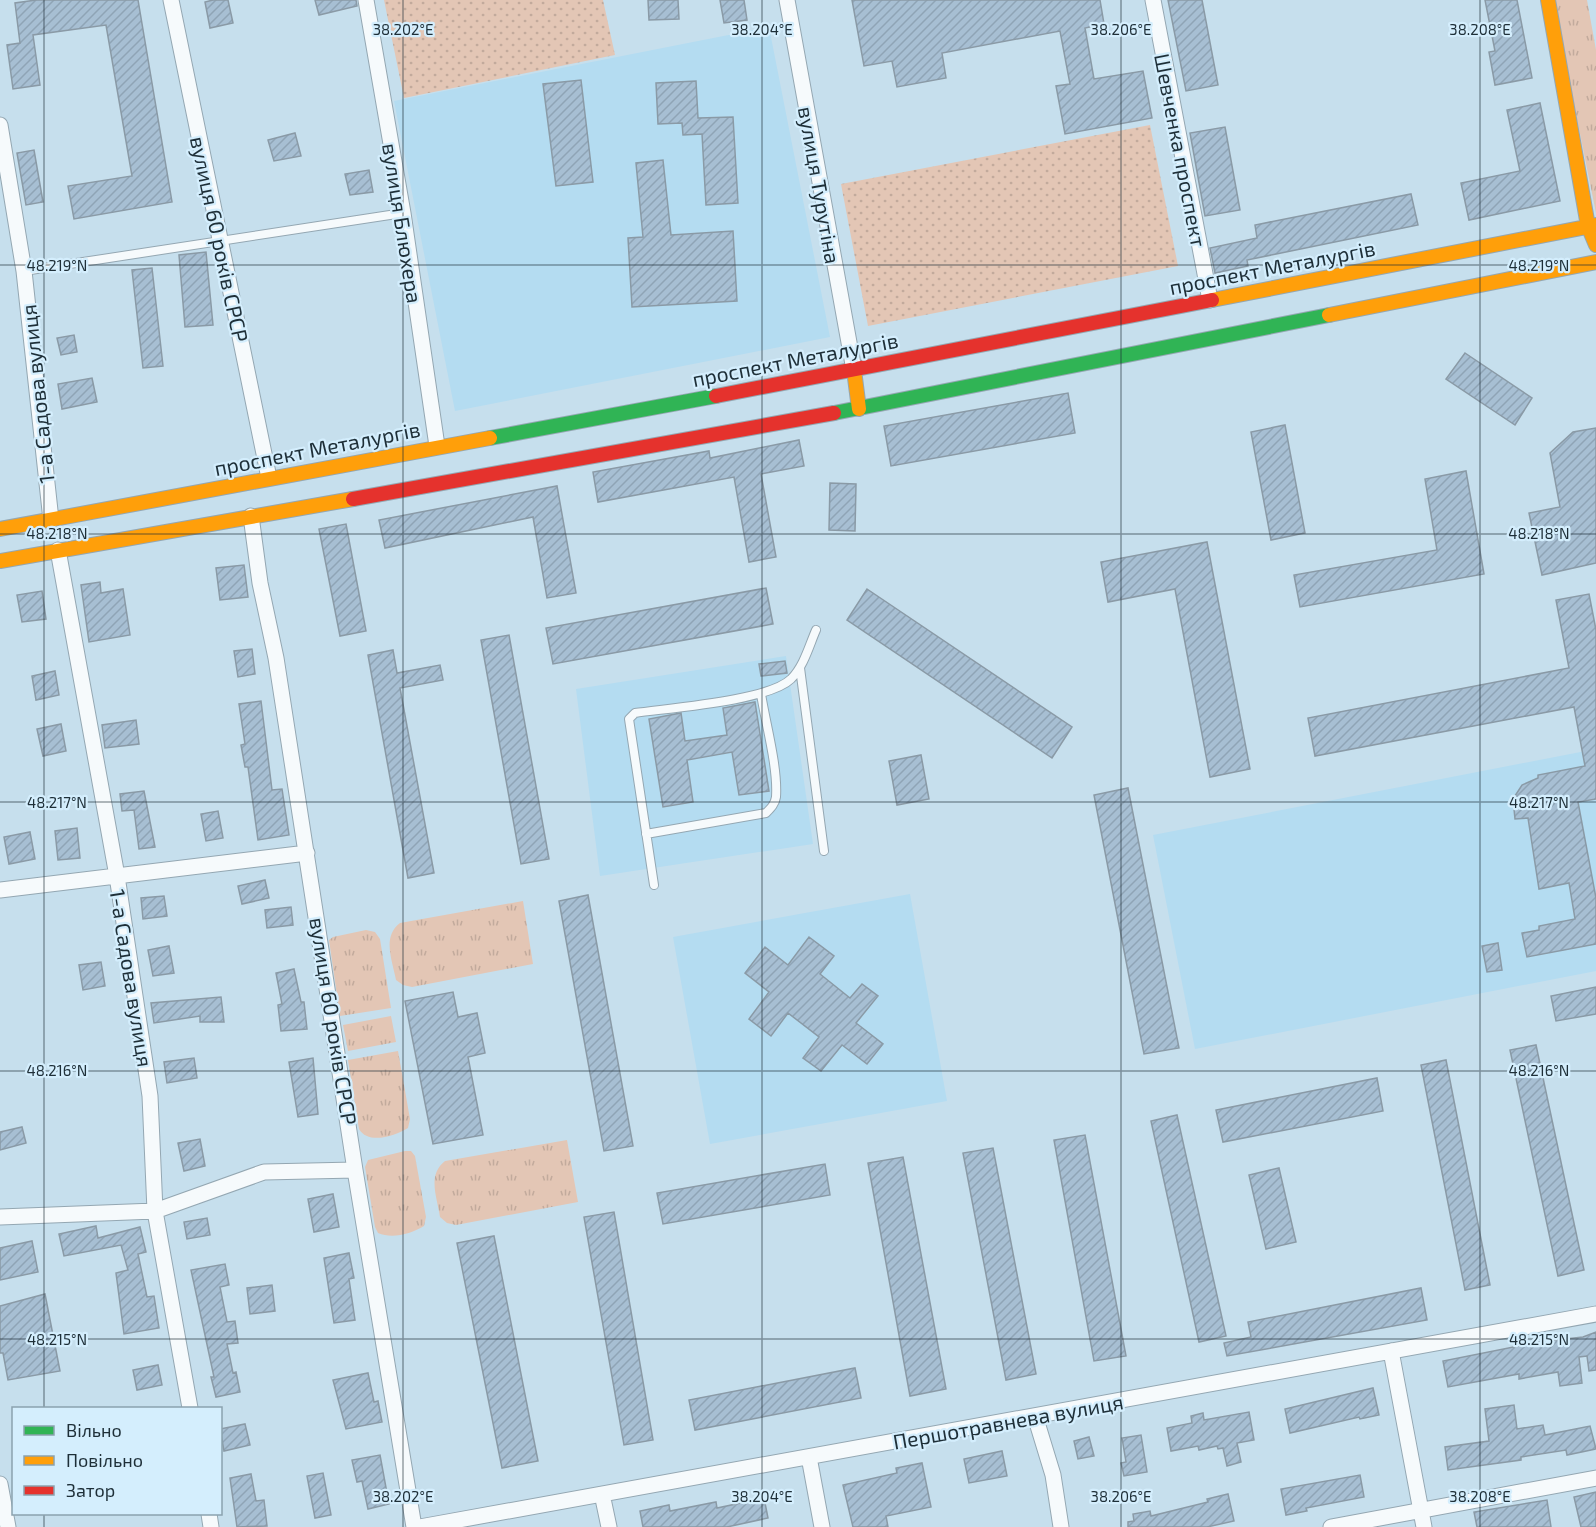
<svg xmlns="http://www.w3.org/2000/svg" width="1596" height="1527" font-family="'Exo 2',sans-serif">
<defs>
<pattern id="grass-tufts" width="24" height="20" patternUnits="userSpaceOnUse" patternTransform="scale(1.5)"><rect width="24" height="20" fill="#e3c6b5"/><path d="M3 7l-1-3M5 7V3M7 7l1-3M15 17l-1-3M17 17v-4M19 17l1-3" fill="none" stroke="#c2aa9c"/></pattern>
<pattern id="park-dots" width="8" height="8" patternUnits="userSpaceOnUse" patternTransform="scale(1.5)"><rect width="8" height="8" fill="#e3c6b5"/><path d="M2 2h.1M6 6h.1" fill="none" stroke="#c2aa9c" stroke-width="1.8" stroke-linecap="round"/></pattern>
<pattern id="building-hatch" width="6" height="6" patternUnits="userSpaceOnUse" patternTransform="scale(1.5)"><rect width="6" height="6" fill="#a7bfd3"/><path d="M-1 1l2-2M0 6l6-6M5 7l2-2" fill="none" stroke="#8fa4b6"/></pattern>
</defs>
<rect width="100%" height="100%" fill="#c6dfed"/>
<path fill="#b4dcf1" d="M769 27 830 337 455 411 394 101Z
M786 656 813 844 600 876 576 689Z
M1596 749V971L1195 1049 1153 835Z
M910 894 947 1101 710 1144 673 937Z"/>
<path fill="url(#grass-tufts)" d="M1553 0H1587L1596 50V213Z
M523 901 533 964 412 987 403 985 396 980C392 959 382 937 400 923Z
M366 930 375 932 380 939 391 1008 340 1016 329 940 333 937Z
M391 1016 396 1042 348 1051 343 1025Z
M398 1051 410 1119 408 1128C395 1136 368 1145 359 1129L348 1060Z
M567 1140 578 1202 456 1225 447 1223 440 1217C437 1197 427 1175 445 1161Z
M405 1151H411L415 1156 426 1217 424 1226C411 1234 392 1239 378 1233L375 1227 365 1167 368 1160Z"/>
<path fill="url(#park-dots)" d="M384 0H603L615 55 404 98Z
M1150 125 1178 266 868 326 841 184Z"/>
<path fill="url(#building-hatch)" stroke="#8a9aa6" stroke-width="1.5" d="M36 0H138L172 202 74 219 68 186 132 176 106 25 33 35 40 85 13 89 7 45 20 43 15 3Z
M213 0H228L233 23 210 28 205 2Z
M315 0H356L357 6 319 15Z
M648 0H678L679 19 649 20Z
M720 0H744L747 20 724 23Z
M852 0H1100L1104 24 1085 28 1094 79 1143 71 1152 118 1065 134 1056 86 1070 84 1060 31 942 53 946 78 897 87 892 61 864 66Z
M1168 0H1202L1218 85 1186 91Z
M1485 0H1517L1532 78 1495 85 1489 52 1495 51Z
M581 80 593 182 556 186 543 84Z
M696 81 698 118 733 117 738 203 706 205 702 134 683 135 682 123 658 124 656 83Z
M1540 103 1560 201 1469 220 1461 183 1520 171 1507 110Z
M1225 127 1240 210 1205 216 1190 133Z
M295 133 301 156 274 161 268 140Z
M34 150 43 202 26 205 17 153Z
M663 160 671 235 733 231 737 301 632 307 628 238 643 237 636 163Z
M369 170 373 192 350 195 345 174Z
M1411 194 1418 225 1247 260 1248 266 1215 273 1210 248 1257 238 1255 225Z
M206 252 213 325 185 327 179 255Z
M152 268 163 366 143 368 132 270Z
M74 335 77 352 61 355 57 338Z
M1465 353 1532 398 1515 425 1446 379Z
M92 378 97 402 62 409 58 384Z
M1068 393 1075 433 891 466 884 426Z
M1285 425 1305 533 1271 540 1251 432Z
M1596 428V563L1542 575 1529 513 1560 507 1550 453 1573 432Z
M799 440 804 466 761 474 776 557 749 562 734 477 598 502 593 472 709 451 710 458Z
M1466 471 1484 574 1300 607 1294 575 1437 550 1425 479Z
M830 483 856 484 855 531 829 530Z
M557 486 576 593 547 598 533 517 385 548 379 520Z
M346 524 366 631 340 636 319 529Z
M1207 542 1250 769 1210 777 1175 589 1108 602 1101 562Z
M244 565 248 597 220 600 216 568Z
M100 582 101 593 123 589 130 635 89 642 81 585Z
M766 588 773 624 553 664 546 628Z
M867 589 1072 727 1052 758 847 620Z
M42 591 46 619 22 622 17 595Z
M1589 594 1596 630V799L1578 802 1596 898V944L1527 957 1522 933 1539 930V926L1575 919 1569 883 1539 889 1528 818 1515 819 1513 799 1522 785 1538 778V775L1585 766 1574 707 1315 756 1308 718 1569 668 1556 600Z
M509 635 549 859 521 864 481 640Z
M252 649 255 674 238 677 234 651Z
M393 650 397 673 440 665 443 680 400 688 434 873 408 878 368 655Z
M785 661 787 673 761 676 759 664Z
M55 671 59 695 36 700 32 676Z
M261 701 272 790 282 789 289 835 258 840 248 767H245L241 745 245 744 239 704Z
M755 702 769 791 739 795 732 752 687 760 693 802 663 807 649 719 681 713 685 741 727 735 723 708Z
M136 720 139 744 105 748 102 725Z
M61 724 66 751 43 756 37 729Z
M921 755 929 799 897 805 889 761Z
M1128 788 1179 1048 1144 1054 1094 795Z
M144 791 155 847 139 849 134 810 122 811 120 794Z
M218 811 223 838 206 841 201 814Z
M77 828 80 858 58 860 55 831Z
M30 832 35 859 9 864 4 837Z
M265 880 269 898 242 904 238 886Z
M588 895 633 1146 604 1151 559 901Z
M164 896 167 916 143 919 141 898Z
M291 907 293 925 267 928 265 910Z
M809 937 834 956 820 974 850 998 862 984 878 996 856 1023 883 1044 867 1064 842 1045 821 1071 803 1058 819 1037 788 1013 771 1036 749 1019 769 992 745 973 765 947 788 965Z
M1498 943 1502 970 1487 972 1482 946Z
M169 946 174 973 153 976 148 950Z
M101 962 105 986 83 990 79 965Z
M294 969 301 1002H304L307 1029 281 1031 278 1005 282 1004 276 973Z
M1596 987V1014L1556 1021 1551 996Z
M453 992 458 1017 477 1013 485 1053 468 1057 483 1135 433 1144 405 1001Z
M221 997 224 1022H200V1016L154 1023 151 1003Z
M1536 1045 1584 1270 1558 1276 1510 1050Z
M194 1058 197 1078 167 1083 164 1062Z
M313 1058 318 1114 298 1117 289 1062Z
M1446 1060 1490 1285 1465 1290 1421 1065Z
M1377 1078 1383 1111 1223 1142 1216 1110Z
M1177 1115 1226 1336 1199 1342 1151 1121Z
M22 1127 26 1143 0 1150V1132Z
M1085 1135 1126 1356 1094 1361 1054 1140Z
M200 1139 205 1166 184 1171 178 1143Z
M993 1148 1036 1374 1006 1380 963 1153Z
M903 1157 946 1389 910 1396 868 1163Z
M825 1164 830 1195 663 1224 657 1193Z
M1279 1168 1296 1242 1266 1249 1249 1175Z
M333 1194 339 1227 314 1232 308 1199Z
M614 1212 653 1440 624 1445 584 1217Z
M207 1218 210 1235 187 1239 184 1222Z
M96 1226 98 1238 140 1227 146 1252 138 1254 147 1297 154 1296 159 1328 124 1334 116 1273 128 1270 121 1245 64 1256 59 1234Z
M494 1236 538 1461 502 1468 457 1243Z
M32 1241 38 1272 0 1280V1248Z
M349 1253 354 1278 349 1279 355 1320 334 1323 324 1258Z
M225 1264 229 1285 220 1287 227 1322 235 1321 238 1343 227 1344 233 1373 236 1372 240 1392 216 1397 211 1377H214L191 1270Z
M272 1285 275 1311 250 1314 247 1288Z
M1421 1288 1427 1320 1227 1356 1224 1343 1251 1337 1248 1322Z
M45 1294 60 1371 8 1380 3 1353H0V1306Z
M1596 1332V1370L1589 1371 1587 1356 1579 1357 1582 1383 1560 1386 1558 1372 1519 1379V1374L1448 1387 1443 1361 1538 1342 1583 1337Z
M158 1365 162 1385 137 1390 133 1370Z
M855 1368 861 1398 695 1430 689 1400Z
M368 1373 374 1402 378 1401 382 1422 346 1429 333 1380Z
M1373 1388 1379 1415 1360 1419 1359 1417 1290 1433 1285 1409Z
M1514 1405 1517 1429 1543 1425 1545 1435 1590 1426 1596 1449 1567 1455 1566 1450 1521 1457V1460L1448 1470 1445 1447 1489 1441 1485 1409Z
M1249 1412 1254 1440 1237 1443 1241 1462 1227 1466 1223 1448 1218 1449 1217 1446 1199 1450 1198 1446 1171 1451 1167 1428 1192 1423 1191 1416 1203 1413 1204 1420Z
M245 1424 250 1445 224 1451 220 1429Z
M1141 1435 1147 1472 1124 1476 1121 1463 1126 1462 1122 1438Z
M1089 1437 1094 1456 1078 1459 1074 1441Z
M1002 1451 1007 1476 969 1483 964 1459Z
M380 1455 389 1504 368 1509 362 1481 357 1482 352 1460Z
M922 1463 931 1507 886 1516 888 1527H853L843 1485 897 1473 896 1468Z
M323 1473 331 1515 315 1518 307 1476Z
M251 1474 256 1501 264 1500 267 1526 237 1527 230 1478Z
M1360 1475 1364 1497 1306 1508 1307 1511 1286 1515 1281 1489Z
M1596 1492V1527H1581L1574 1497Z
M1228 1494 1234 1521 1207 1527H1128V1522L1134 1521 1133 1514 1150 1511 1151 1516 1208 1502 1207 1499Z
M764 1498 768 1518 727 1527H643L640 1511 669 1505 670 1511 716 1502 717 1508Z
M1547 1500 1551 1527H1477L1474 1512Z"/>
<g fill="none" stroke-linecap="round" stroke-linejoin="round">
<defs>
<path id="lane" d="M24 271 403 213
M800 668 824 851
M646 834 766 813C771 808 775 804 776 797 778 767 766 725 761 694
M654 885 629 719 635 713C669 708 768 701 791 679 804 666 809 646 816 630"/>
<path id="street" d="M171 0 269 478
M366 0 403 213 437 446
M787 0 854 370
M1153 0 1210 300
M0 125 24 271 51 520
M251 516 260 583 276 658 355 1170 414 1527
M58 550 117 876 150 1096 155 1211 190 1408
M0 890 307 853
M0 1217 155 1211 264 1172 355 1170
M1391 1351 1424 1527
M1035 1416 1053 1475 1061 1527
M809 1457 822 1527
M0 1484 8 1527
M602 1494 609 1527
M209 1514 211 1527
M420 1527 1596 1314
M1331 1527 1596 1478"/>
<path id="fast" d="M834 413 1329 315
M490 438 716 396"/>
<path id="slow" d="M1548 0 1588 226 1596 245
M1212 300 1596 225
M1329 315 1596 262
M854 370 859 409
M0 529 490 438
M0 561 353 499"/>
<path id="jam" d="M716 396 1212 300
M353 499 834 413"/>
</defs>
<use href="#lane" stroke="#94a7b2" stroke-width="10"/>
<use href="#street" stroke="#94a7b2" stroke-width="17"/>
<use href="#fast" stroke="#94a7b2" stroke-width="16"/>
<use href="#slow" stroke="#94a7b2" stroke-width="16"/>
<use href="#jam" stroke="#94a7b2" stroke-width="16"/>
<use href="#lane" stroke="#f6fafc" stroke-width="8"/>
<use href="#street" stroke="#f6fafc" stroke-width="15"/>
<use href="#fast" stroke="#30b455" stroke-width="14"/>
<use href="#slow" stroke="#ff9f0a" stroke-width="14"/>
<use href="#jam" stroke="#e5322d" stroke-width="14"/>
</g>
<path fill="none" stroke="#1e2f38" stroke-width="1.5" stroke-opacity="0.45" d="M44 0V1408M403 0V1527M762 0V1527M1121 0V1527M1480 0V1527M0 265H1596M0 534H1596M0 802H1596M0 1071H1596M0 1339H1596M44 1514V1527"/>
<g text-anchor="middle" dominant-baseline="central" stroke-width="4.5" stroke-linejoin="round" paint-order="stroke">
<g font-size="21" fill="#1e2f38" stroke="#d4eefd">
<text transform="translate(1181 150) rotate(79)">Шевченка проспект</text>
<text transform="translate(820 185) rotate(80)">вулиця Турутіна</text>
<text transform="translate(403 223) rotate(81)">вулиця Блюхера</text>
<text transform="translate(220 239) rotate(78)">вулиця 60 років СРСР</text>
<text transform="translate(1272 267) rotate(-11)">проспект Металургів</text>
<text transform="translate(795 359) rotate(-11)">проспект Металургів</text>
<text transform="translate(37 394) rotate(-96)">1-а Садова вулиця</text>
<text transform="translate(317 448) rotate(-11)">проспект Металургів</text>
<text transform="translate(132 978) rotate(81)">1-а Садова вулиця</text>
<text transform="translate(334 1021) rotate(81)">вулиця 60 років СРСР</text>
<text transform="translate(1008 1421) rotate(-10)">Першотравнева вулиця</text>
</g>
</g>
<g font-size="15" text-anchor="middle" fill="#1e2f38" stroke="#d4eefd" stroke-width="4.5" stroke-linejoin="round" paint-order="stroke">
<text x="403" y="35">38.202°E</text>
<text x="762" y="35">38.204°E</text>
<text x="1121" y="35">38.206°E</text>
<text x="1480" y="35">38.208°E</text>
<text x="57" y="271">48.219°N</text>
<text x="1539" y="271">48.219°N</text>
<text x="57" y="539">48.218°N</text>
<text x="1539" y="539">48.218°N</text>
<text x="57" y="808">48.217°N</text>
<text x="1539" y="808">48.217°N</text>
<text x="57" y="1076">48.216°N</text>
<text x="1539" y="1076">48.216°N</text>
<text x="57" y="1345">48.215°N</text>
<text x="1539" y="1345">48.215°N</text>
<text x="403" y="1502">38.202°E</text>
<text x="762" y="1502">38.204°E</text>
<text x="1121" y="1502">38.206°E</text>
<text x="1480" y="1502">38.208°E</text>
</g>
<rect x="12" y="1407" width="210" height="108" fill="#d4eefd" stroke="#8ba2ae" stroke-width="1.5"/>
<rect x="24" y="1426" width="30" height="9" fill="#30b455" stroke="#8ba2ae" stroke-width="1.5"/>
<text x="66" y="1437" font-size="18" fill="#1e2f38">Вільно</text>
<rect x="24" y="1456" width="30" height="9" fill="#ff9f0a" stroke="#8ba2ae" stroke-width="1.5"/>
<text x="66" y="1467" font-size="18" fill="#1e2f38">Повільно</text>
<rect x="24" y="1486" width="30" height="9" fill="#e5322d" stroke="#8ba2ae" stroke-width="1.5"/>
<text x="66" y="1497" font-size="18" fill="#1e2f38">Затор</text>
</svg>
